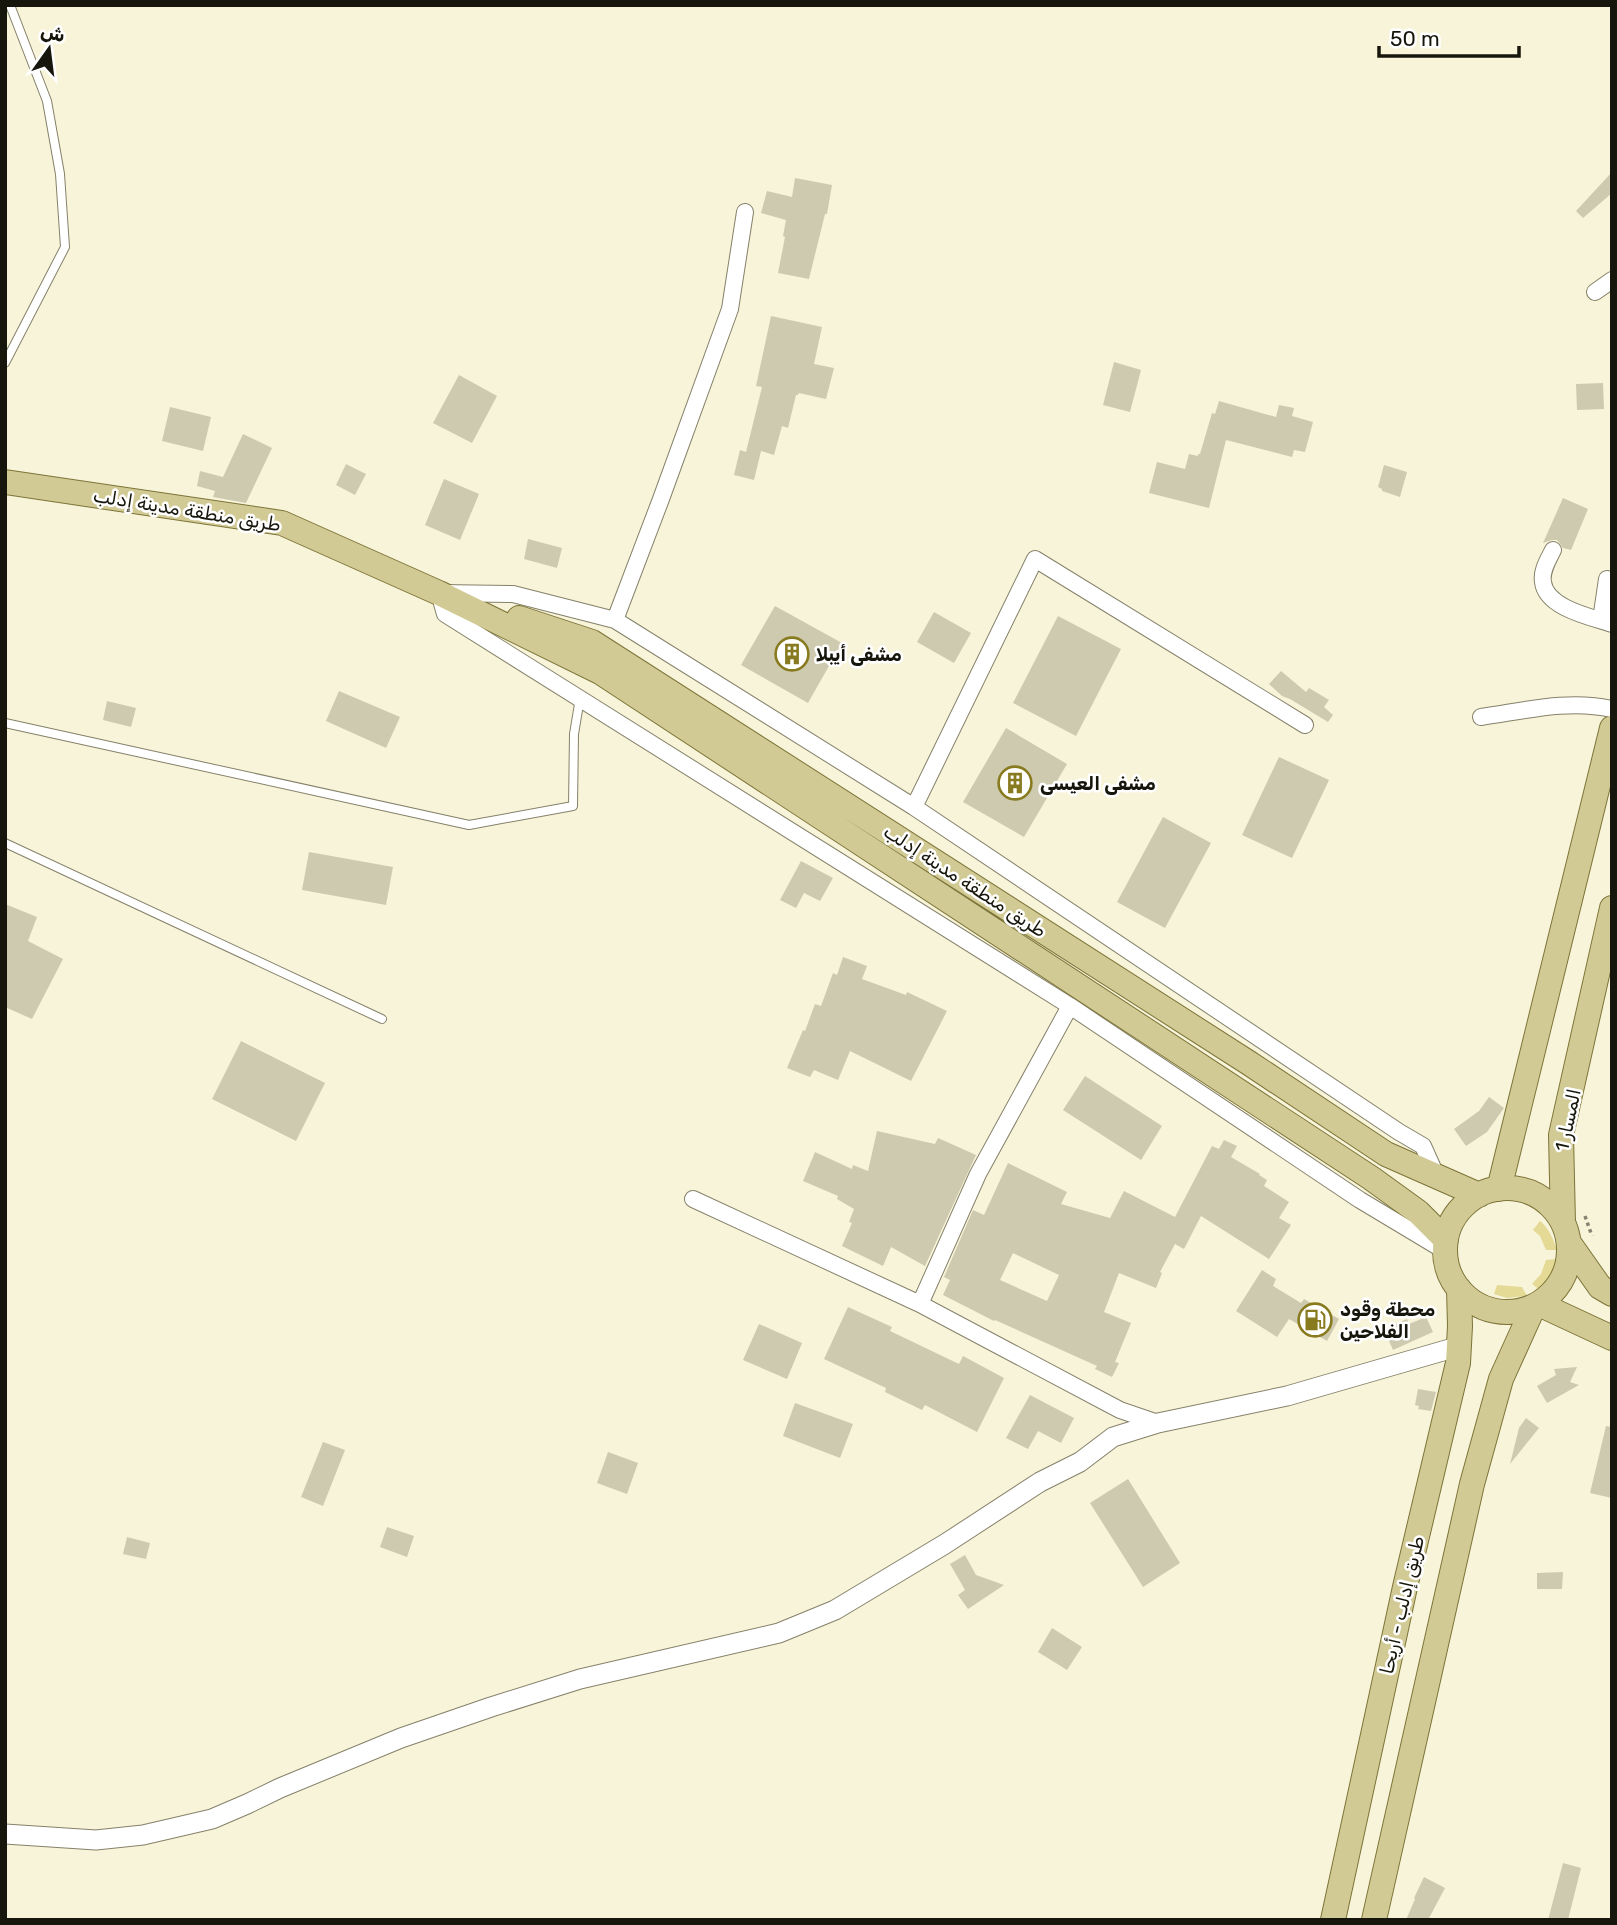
<svg xmlns="http://www.w3.org/2000/svg" width="1617" height="1925" font-family="Rubik,'Noto Naskh Arabic',sans-serif">
<rect width="100%" height="100%" fill="#f7f4d9"/>
<path fill="#e4d995" d="M1540 1221C1549 1228 1553 1239 1557 1250H1546L1540 1236 1533 1230Z
M1556 1259C1554 1273 1549 1281 1540 1290L1532 1284 1541 1274 1546 1260Z
M1497 1285 1522 1287 1527 1296 1507 1298 1494 1294Z"/>
<path fill="#cecab0" fill-rule="evenodd" d="M1612 172V193L1583 218 1576 211Z
M795 178 832 185 827 214H825L809 279 778 273 785 237 783 236 786 220 761 213 767 191 792 197Z
M771 316 822 327 814 364 834 368 826 399 799 393 798 395H796L788 428 782 426 774 455 761 451 754 480 734 475 740 450 746 452 762 387 756 386Z
M1114 362 1141 370 1130 412 1103 405Z
M459 375 497 396 472 443 433 423Z
M1603 383 1604 409 1577 410 1576 384Z
M1219 401 1276 417 1279 405 1294 408 1292 416 1313 422 1305 452 1294 450 1292 457 1226 440 1209 508 1149 493 1157 462 1185 469 1189 454 1198 456V454H1200L1212 413 1215 414Z
M170 407 211 417 203 451 162 441Z
M243 434 272 448 246 503 213 497 215 491 197 486 200 471 223 477Z
M346 464 366 474 355 495 336 485Z
M1384 465 1407 472 1400 497 1382 491V489L1378 487Z
M444 479 479 494 460 540 425 525Z
M1563 498 1588 509 1571 550 1563 548 1557 540H1552L1543 543Z
M528 539 562 548 557 568 524 559Z
M775 606 842 643 808 703 741 665Z
M934 612 971 633 954 663 917 642Z
M1058 616 1121 649 1076 736 1013 703Z
M1281 671 1306 692 1309 688 1329 700 1324 707 1333 715 1328 722 1290 699 1282 696 1269 684Z
M339 691 400 717 386 748 326 721Z
M107 701 136 708 131 727 103 720Z
M1006 728 1067 764 1024 837 963 802Z
M1279 757 1329 780 1292 858 1242 835Z
M1163 817 1211 843 1165 928 1117 902Z
M309 852 393 867 386 905 302 890Z
M801 861 833 878 820 901 804 893 796 908 780 900Z
M5 904 37 917 28 941 63 959 32 1019 5 1007Z
M843 957 867 966 862 979 906 995 907 992 947 1011 911 1081 850 1051 838 1080 814 1070 810 1077 787 1068 803 1030 805 1031 815 1004 821 1006 833 973 837 975Z
M241 1041 325 1083 296 1141 212 1099Z
M1085 1076 1162 1126 1141 1160 1063 1110Z
M1489 1097 1504 1108 1487 1132 1466 1146 1454 1129 1479 1111Z
M877 1131 935 1144 938 1138 976 1155 925 1266 891 1247 883 1266 842 1246 852 1223 849 1222 854 1209 837 1199 838 1196 803 1181 815 1152 852 1169 853 1165 868 1171Z
M1224 1140 1237 1146 1231 1157 1260 1174 1259 1175 1267 1180 1264 1186 1289 1202 1279 1218 1291 1225 1269 1259 1201 1216 1184 1249 1175 1244 1160 1272 1162 1273 1156 1288 1119 1273 1104 1312 1131 1323 1115 1362 1119 1363 1112 1377 1095 1369 1097 1366 995 1320 994 1321 943 1295 950 1280 944 1277 973 1210 984 1215 1008 1163 1067 1192 1061 1204 1110 1218 1124 1191 1175 1217 1212 1146 1219 1149ZM1013 1253 1059 1275 1047 1301 1000 1280Z
M1262 1270 1276 1279 1273 1286 1301 1303 1304 1299 1339 1319 1327 1341 1289 1319 1277 1337 1236 1311Z
M848 1307 892 1327 890 1331 959 1364 963 1356 1004 1378 977 1432 925 1405 922 1410 885 1392 886 1388 824 1359Z
M1426 1317 1433 1332 1393 1350 1384 1329 1407 1319 1409 1324Z
M759 1324 802 1343 787 1379 743 1360Z
M1577 1367 1570 1382 1579 1385 1547 1403 1537 1386 1556 1375 1554 1369Z
M1418 1389 1436 1392 1431 1411 1418 1409 1419 1406 1415 1405Z
M1030 1395 1074 1418 1061 1443 1038 1431 1028 1449 1006 1438Z
M795 1403 853 1424 840 1458 783 1436Z
M1526 1418 1539 1428 1510 1464 1519 1428Z
M1606 1426 1612 1427V1498L1590 1493Z
M323 1442 345 1450 323 1506 301 1497Z
M608 1452 638 1463 627 1494 597 1483Z
M1128 1479 1180 1563 1143 1587 1090 1503Z
M387 1527 414 1536 407 1557 380 1547Z
M127 1537 150 1543 146 1559 123 1554Z
M965 1555 976 1575 1004 1585 968 1609 958 1595 965 1590 950 1564Z
M1563 1572 1562 1589H1537V1573Z
M1052 1628 1082 1647 1067 1670 1038 1652Z
M1563 1863 1581 1868 1568 1920H1548Z
M1424 1877 1445 1888 1428 1920H1406L1415 1899 1414 1898Z"/>
<g fill="none" stroke-linecap="round" stroke-linejoin="round">
<defs>
<path id="service" d="M5 363 65 247 60 174 47 101 10 5
M5 723 469 825 573 806 574 734 580 698
M5 843 382 1019"/>
<path id="minor" d="M1595 292 1612 280
M1553 550C1548 560 1541 571 1543 582 1546 608 1591 617 1612 624
M615 620 661 499 730 309 745 212
M1601 620 1607 579
M1481 717C1524 711 1568 699 1612 709
M914 807 1035 559 1305 725
M1436 1175 1423 1146 1399 1132 914 807 615 620 513 594 439 593 445 614 1070 1006 1360 1200 1445 1251
M693 1199 920 1304 1120 1410 1158 1423
M920 1304 978 1174 1070 1006"/>
<path id="tertiary" d="M5 1834 96 1840 143 1835 212 1819 247 1804 280 1788 401 1738 491 1707 580 1679 779 1633 835 1610 945 1544 1040 1482 1080 1462 1113 1437 1158 1423 1287 1396 1460 1346"/>
<path id="primary" d="M5 482 282 523 439 593 600 672 1371 1178 1418 1212 1446 1240
M519 618 592 642 1249 1063 1386 1154 1479 1195
M1445 1250a62 62 0 1 1 124 0a62 62 0 1 1-124 0Z
M1499 1189 1612 728
M1563 1223 1561 1135 1612 908
M1569 1243 1600 1287 1612 1294
M1539 1304 1612 1338
M1333 1920 1405 1587 1458 1363 1460 1326 1459 1289
M1374 1920 1472 1484 1501 1379 1534 1306"/>
</defs>
<use href="#service" stroke="#85816a" stroke-width="10"/>
<use href="#minor" stroke="#85816a" stroke-width="18"/>
<use href="#tertiary" stroke="#85816a" stroke-width="21"/>
<use href="#primary" stroke="#7d7438" stroke-width="26"/>
<path stroke="#868471" stroke-width="3.5" stroke-dasharray="3.5 3.5" stroke-linecap="butt" d="M1585 1216 1592 1236"/>
<use href="#service" stroke="#fff" stroke-width="8"/>
<use href="#minor" stroke="#fff" stroke-width="16"/>
<use href="#tertiary" stroke="#fff" stroke-width="19"/>
<use href="#primary" stroke="#d2ca95" stroke-width="24"/>
</g>
<defs>
<symbol id="building-ring" viewBox="-11 -11 22 22"><circle r="9.5" fill="#fff" stroke="#887a1f" stroke-width="1.5"/><path d="M-4-6H4V6H1V3H-1V6H-4ZM-2.5-4.3h1.7v1.8h-1.7ZM.8-4.3h1.7v1.8H.8ZM-2.5-1h1.7V.8h-1.7ZM.8-1h1.7V.8H.8Z" fill="#887a1f"/></symbol>
<symbol id="fuel-ring" viewBox="-11 -11 22 22"><circle r="9.5" fill="#fff" stroke="#887a1f" stroke-width="1.5"/><path d="M-5.5-6h7V0h2V4h1.3V-2.5L3-4.5l.8-.8L6-3V5H2.5V1h-1V6h-7ZM-4.2-4.7v3.2H.2V-4.7Z" fill="#887a1f"/></symbol>
</defs>
<g fill-rule="evenodd">
<use href="#building-ring" x="773" y="635" width="38" height="38"/>
<use href="#building-ring" x="996" y="764" width="38" height="38"/>
<use href="#fuel-ring" x="1296" y="1301" width="38" height="38"/>
</g>
<g text-anchor="middle" dominant-baseline="central" stroke-width="5" stroke-linejoin="round" paint-order="stroke">
<g font-size="19" fill="#17160c" stroke="#fff">
<text transform="translate(187 510) rotate(9)">طريق منطقة مدينة إدلب</text>
<text transform="translate(965 881) rotate(33)">طريق منطقة مدينة إدلب</text>
<text transform="translate(1568 1120) rotate(-78)">المسار 1</text>
<text transform="translate(1402 1605) rotate(-77)">طريق إدلب - أريحا</text>
</g>
<g font-size="19" font-weight="bold" fill="#17160c" stroke="#fff" text-anchor="start">
<text x="816" y="654">مشفى أيبلا</text>
<text x="1040" y="783">مشفى العيسى</text>
<text x="1340" y="1309">محطة وقود<tspan x="1340" dy="22">الفلاحين</tspan></text>
</g>
</g>
<rect width="1617" height="1925" fill="none" stroke="#17160c" stroke-width="14"/>
<g transform="translate(49 49) rotate(14)" stroke="#ffffff" stroke-width="5" paint-order="stroke">
<path d="M0-5L12 26L0 18L-12 26Z" fill="#17160c"/>
<text y="-10" font-size="19" font-weight="bold" text-anchor="middle" fill="#17160c">ش</text>
</g>
<path d="M1379 46v10h140v-10" fill="none" stroke="#17160c" stroke-width="3.5"/>
<text x="1390" y="46" font-size="21" fill="#17160c" stroke="#ffffff" stroke-width="5" paint-order="stroke">50 m</text>
</svg>
